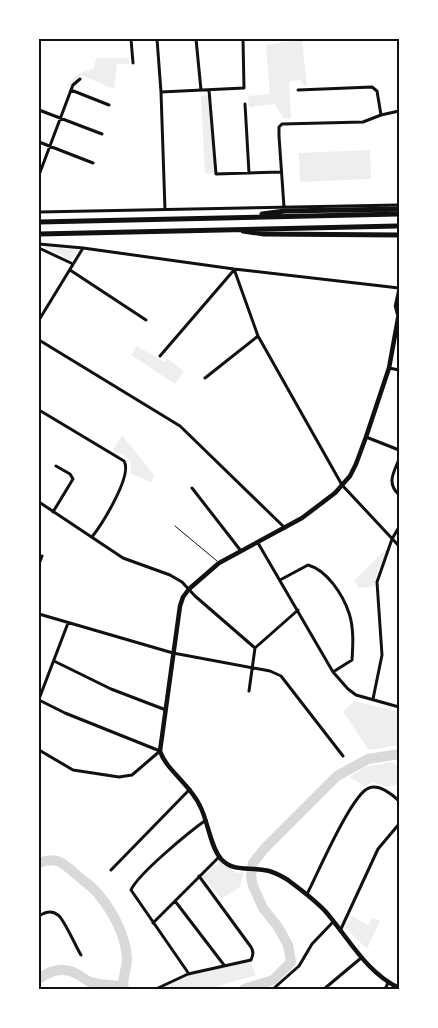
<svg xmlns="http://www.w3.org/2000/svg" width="438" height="1028" font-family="'Fira Sans Condensed',sans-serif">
<rect width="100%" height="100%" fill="#fff"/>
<path fill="#eee" d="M302 40 307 86 302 84 301 80 291 81 289 85 291 119 283 118 275 104 249 107 248 96 270 94 266 45Z
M96 58H129V64H117L114 89 81 75 76 80 74 87 67 85 80 73 94 69Z
M210 95 216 174 205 173 201 96Z
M370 150 371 179 300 182 299 153Z
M42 246 78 250 72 260Z
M137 346 164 362 167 358 184 371 175 384 131 355Z
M122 435 154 475 152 483 130 473C135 459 124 455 113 450Z
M385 550H387L376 575 375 586 359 588 354 581Z
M354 701 399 712V745L369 750 343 712Z
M392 762 397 765 398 784 387 787 373 782 364 786 350 777 365 767Z
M220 861 236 873 244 872 240 887 221 899 203 877Z
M352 916 368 925 372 918 380 921 367 949 345 927Z
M250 961 256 975 208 989H161L189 975 223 964Z"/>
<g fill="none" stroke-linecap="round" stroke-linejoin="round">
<path stroke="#d9d9d9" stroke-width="10" d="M39 863C58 855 65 865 79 877 86 883 94 888 99 895 113 912 126 936 127 959 127 969 121 979 124 989
M39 979C49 971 60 967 73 972 79 974 84 979 90 982 101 985 112 985 123 986
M244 989 273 980 291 962 288 945 278 927 263 908 253 886 251 876 253 863 264 849 337 776 368 759 399 754"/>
<path stroke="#111" stroke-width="1" d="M175 526 217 561"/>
<path stroke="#111" stroke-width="3" d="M131 39 133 63
M157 39 161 92 165 210
M196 39 201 90
M71 90 109 105
M209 90 216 174 281 172
M298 90 372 87 377 91 381 115
M161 92 244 88 243 39
M245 104 249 173
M39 110 102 134
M39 142 93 163
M39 175 71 90 73 85 80 79
M284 207 279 136V127L282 124 363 122 381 115 399 111
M39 212 399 205
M39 244 83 248 234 269 399 288
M39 248 73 264
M234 269 258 336 342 485 399 546
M70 270 146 320
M39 320 83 248
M39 340 180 426 285 528
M160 356 234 270
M389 368 399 370
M205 378 258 336
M39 410 124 461C133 475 102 524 92 537
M366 437 399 450
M399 459C394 473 386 482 399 495
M192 488 241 551
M39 502 123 558 170 575 182 582 195 596 255 648
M53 512 73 479 70 474 56 466
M258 543 333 672 348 689 356 695 399 707
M39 564 42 556
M280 580 308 565C327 570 343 595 349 613 354 628 353 645 352 660L333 672
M39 614 173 653 270 671 281 676 343 756
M54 661 111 689 166 710
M249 691 255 648 298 610
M39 699 68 623
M373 699 382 655 377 582 392 539 399 527
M39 700 65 713 160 751 132 775 119 777 73 770 39 750
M111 870 190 789
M307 894C317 875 352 793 369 788 379 784 392 794 399 801
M175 901 224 965
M39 916C45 912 52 910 58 915 64 919 76 947 81 955
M153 923 219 857
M340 931 378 849 399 824
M189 974 131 890C138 874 189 832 206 820
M156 989 188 974 251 960C253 955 254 952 251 947L199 876
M273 989 299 966 312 944 333 922
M324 989 361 958
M385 989 388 983"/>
<path stroke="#111" stroke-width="4.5" d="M399 313 389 368 366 437 356 464 350 476 335 493 302 518 219 563 189 589 183 597 180 606 160 751C166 770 191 785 200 806 208 821 210 846 221 859 233 872 248 867 264 870 273 871 280 875 288 880 301 890 315 900 326 912 349 939 366 972 399 988
M398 314 396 306 399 292"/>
<path stroke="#111" stroke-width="5" d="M262 214 285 211 399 209
M39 222 398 214
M243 231 264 234 399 235
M39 234 397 226"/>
</g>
<rect width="438" height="1028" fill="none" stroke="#ffffff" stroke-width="80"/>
<rect x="40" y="40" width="358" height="948" fill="none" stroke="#111" stroke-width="2"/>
</svg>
